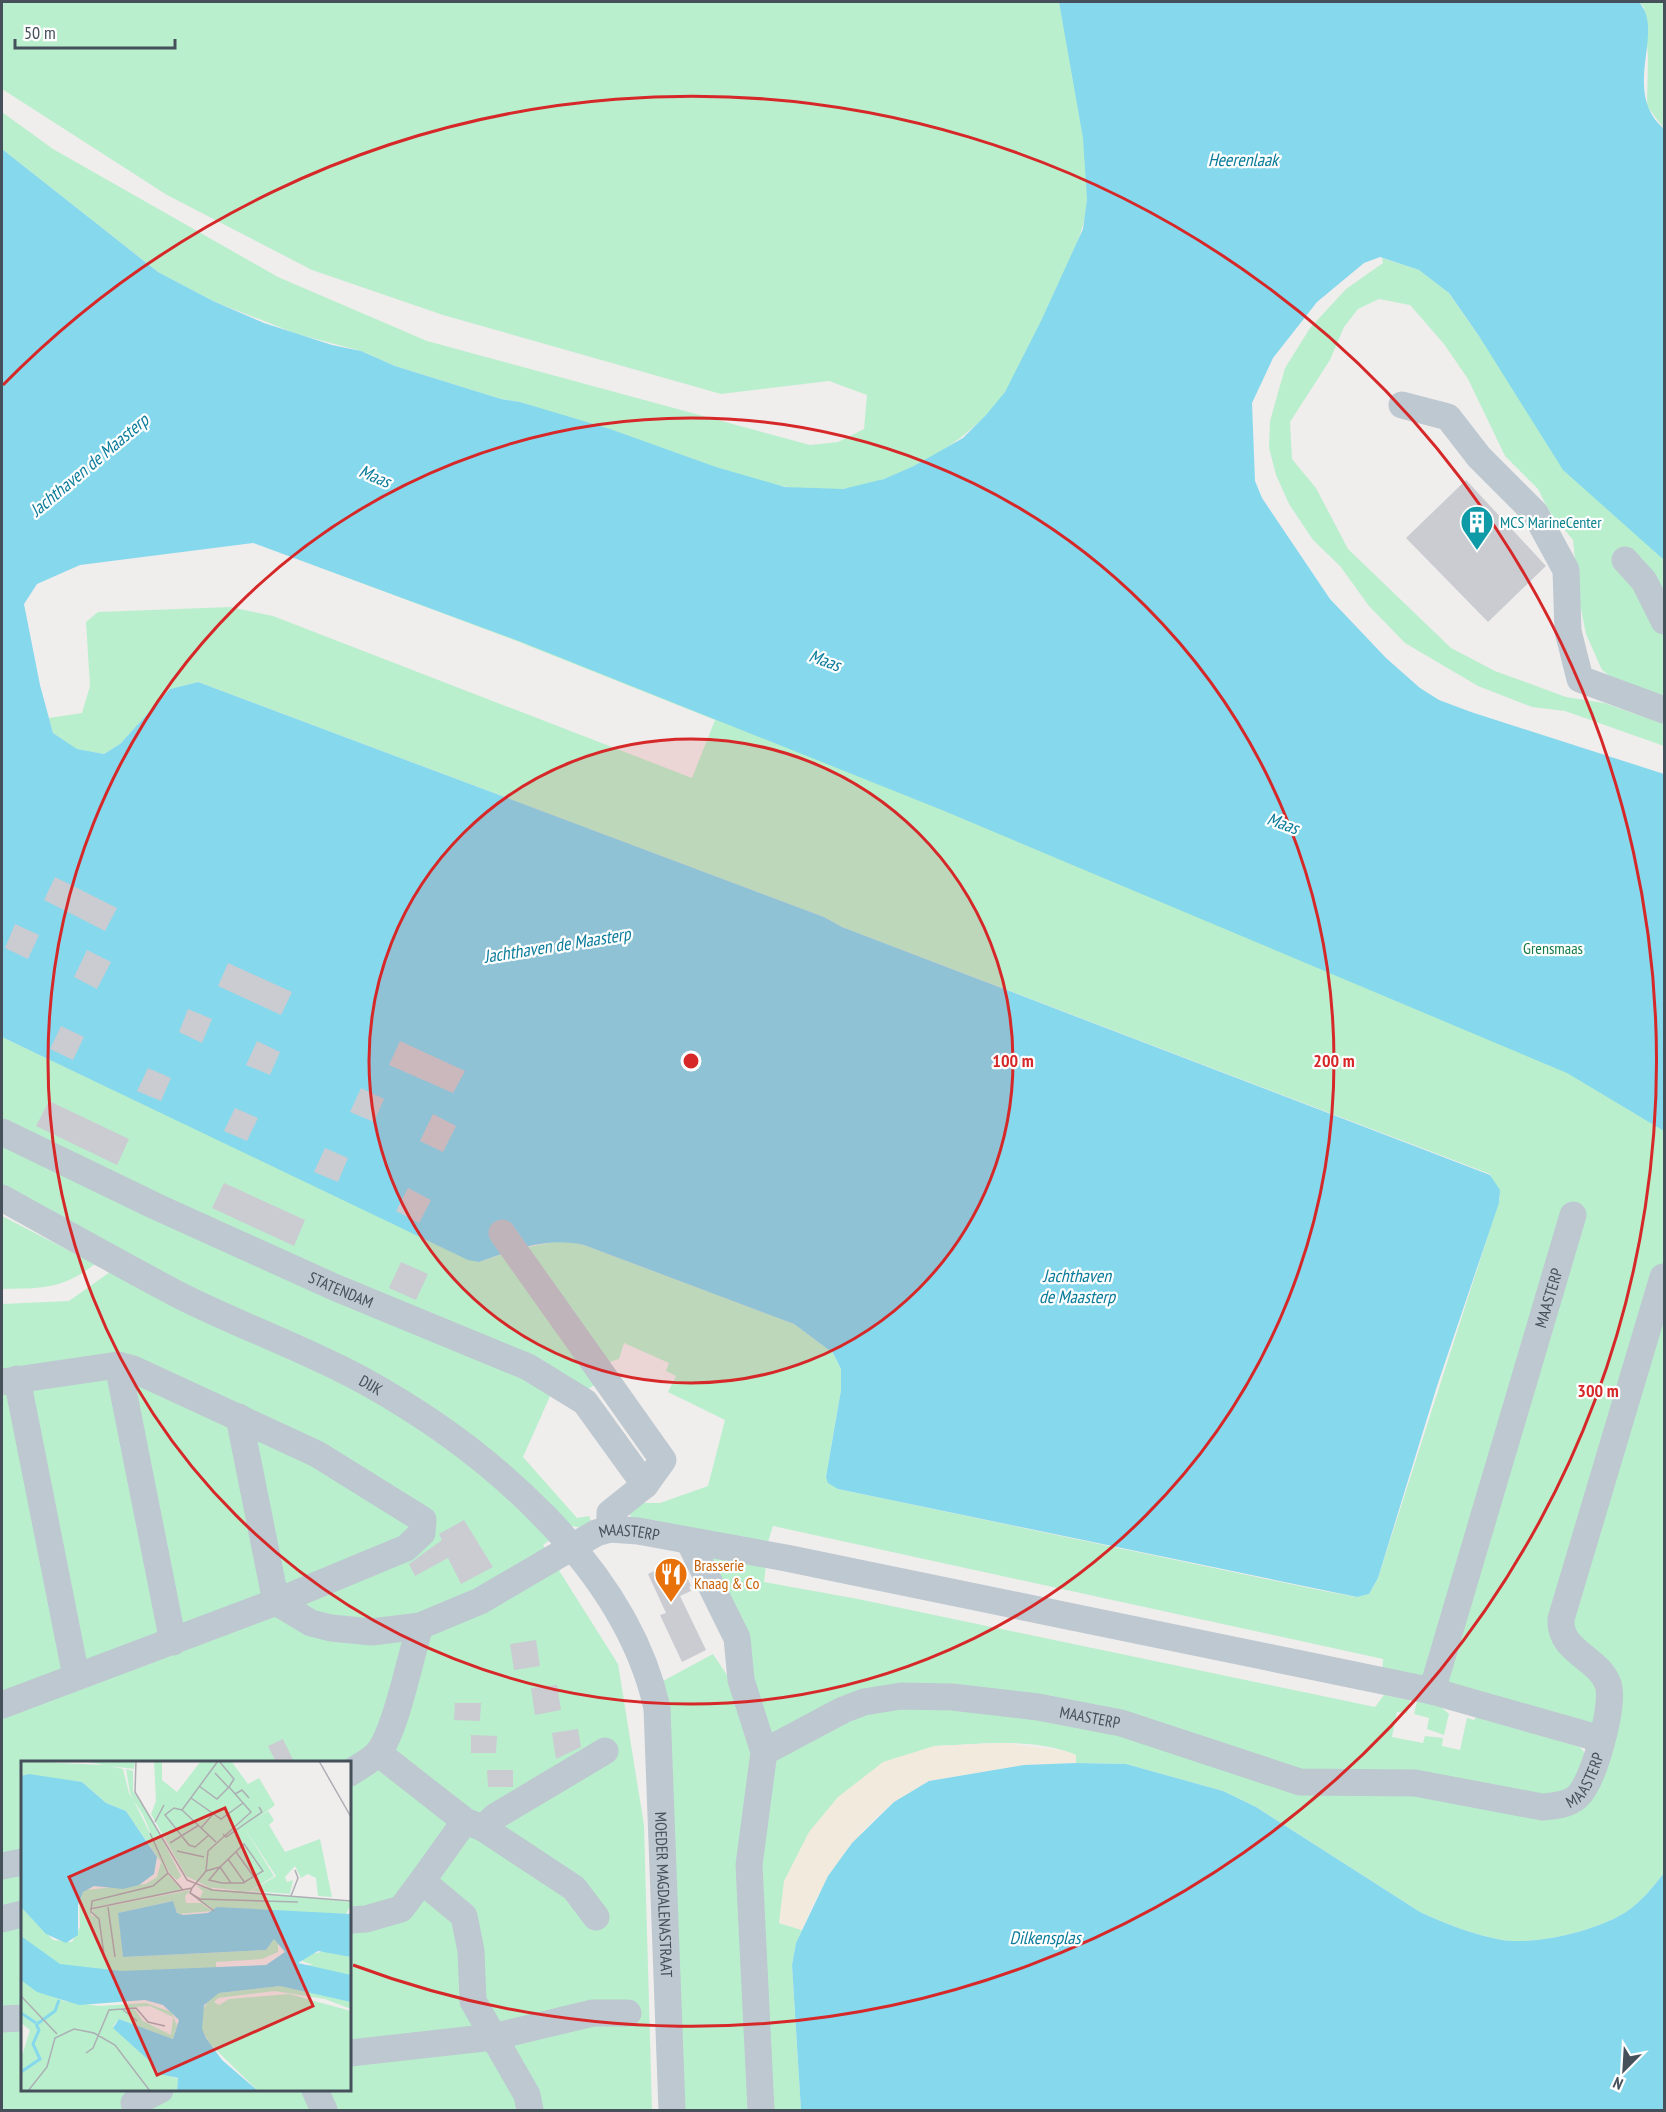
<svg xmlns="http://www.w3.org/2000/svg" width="1666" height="2112" font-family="'PT Sans Narrow',sans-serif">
<rect width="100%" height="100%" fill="#f0eded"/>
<path fill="#baefce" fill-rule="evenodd" d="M2 2H1059C1072 65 1088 132 1087 198 1086 232 1069 261 1055 291 1040 324 1025 361 1005 392 973 440 899 483 842 489 786 496 725 470 673 452 622 435 571 418 520 402L501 399 395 366 361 351 297 334 213 301 158 272 2 149V112L53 149 278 277 427 341 810 445 838 442 864 429 867 395 829 381 721 394 443 315 312 270 167 195 2 89Z
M1639 2H1664V129L1647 106 1648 57 1644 7Z
M1382 258 1419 270 1448 292 1479 336 1631 529 1664 560V703L1619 683 1602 670 1586 634 1579 599 1573 540 1549 511 1538 489 1505 456 1468 379 1444 344 1410 305 1379 299 1358 309 1344 327 1330 360 1290 422 1292 459 1316 488 1348 549 1451 648 1495 671 1566 697 1604 703 1664 724V746L1565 711 1532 707 1478 686 1405 643 1369 606 1340 566 1313 540 1289 504 1276 475 1269 448 1270 421 1285 368 1310 328 1346 289 1383 263Z
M2 427 1664 859V1272L1555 1613 1598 1681 1594 1726 1424 1677 1382 1674 1383 1659 773 1526 767 1545 631 1517 629 1511 639 1503H660L708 1486 725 1420 668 1392 676 1376 666 1371 669 1363 624 1343 619 1359 604 1364 523 1248 563 1240 584 1245 794 1324 833 1353 841 1369V1390L826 1477 838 1489 1319 1590 1356 1597 1369 1594 1378 1578 1500 1198 1490 1174 842 927 824 917 198 682 170 689 120 744 104 754 76 749 53 733 49 718 82 713 90 686 86 622 98 612 230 607 273 616 692 778 715 720 514 640 249 541Z
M2 1037 479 1262 506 1253 596 1384 585 1391 555 1385 523 1457 577 1518 589 1516 592 1524 583 1528 571 1526 500 1459 196 1290 2 1191Z
M2 1216 95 1264C61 1290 42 1288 2 1289Z
M110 1272 390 1407 437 1434 551 1539 543 1545 618 1664 644 1825 652 2110H2V1304L69 1301ZM22 1762H350V2090H22Z
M1664 1297V1873C1653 1887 1642 1901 1626 1912 1596 1931 1538 1945 1502 1940 1474 1935 1446 1924 1420 1912L1256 1807 1223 1791 1126 1764 1076 1763V1755C1033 1737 979 1744 934 1746L779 1923 802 1930 796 1943 792 1965 801 2110H770L758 1875 773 1758 870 1705 1030 1710 1361 1788 1556 1812 1612 1719 1570 1633Z
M707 1553 766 1565 764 1582 858 1599 1375 1707 1384 1695 1410 1700 1407 1713 1397 1712 1392 1737 1423 1743 1425 1736 1443 1738 1442 1746 1460 1750 1467 1718 1474 1720 1476 1717 1580 1747 1588 1757 1568 1797 1341 1781 945 1694 774 1739Z
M713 1654 729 1678 754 1743 753 2110H680L661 1682Z
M1417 1701 1440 1706 1449 1714 1444 1735 1427 1729 1429 1718 1414 1714Z"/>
<path fill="#f2ebdd" d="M1004 1743 1065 1751 1076 1755V1763L1024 1765 929 1781 894 1802 871 1822 841 1858 813 1904 802 1930 779 1923 784 1881 809 1832 838 1797 883 1762 934 1746Z"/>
<path fill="#86d8ed" d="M1059 2H1639C1666 32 1620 90 1664 129V560L1563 470 1479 336 1449 293 1419 270 1380 257 1364 263 1317 302 1273 358 1252 403 1255 481 1262 498 1330 599 1386 658 1420 688 1439 700 1471 712 1664 774V1131L1567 1073 942 810 519 641 253 543 80 565 37 584 24 604 40 685 53 733 77 749 104 754 120 744 170 689 198 682 824 917 842 927 1490 1175 1500 1190 1499 1203 1437 1386 1378 1578 1369 1594 1357 1597 838 1489 828 1483 826 1477 841 1390V1369L833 1353 794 1324 584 1245C547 1236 514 1250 479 1262L468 1260 2 1037V149L158 272 213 301 264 323 332 345 361 351 395 366 501 399 520 402 610 429 716 467 785 487 843 489 884 479 914 466 963 438 986 415 1005 392 1041 321 1083 229 1087 199 1083 138Z
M1076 1763 1126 1764 1223 1791 1256 1807 1420 1912C1446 1924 1474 1935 1502 1940 1538 1945 1596 1931 1626 1912 1642 1901 1653 1887 1664 1873V2110H801L792 1965 796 1943 828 1876 852 1843 894 1802 929 1781 1024 1765Z"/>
<path fill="#caccd2" d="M1466 480 1546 566 1488 622 1406 538Z
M55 877 117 908 105 931 44 900Z
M15 924 39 935 28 959 5 948Z
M87 950 111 962 97 989 74 977Z
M228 963 292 992 281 1015 218 986Z
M188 1009 212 1019 202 1043 179 1032Z
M61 1026 84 1037 73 1060 50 1049Z
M257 1041 280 1052 270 1075 246 1065Z
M400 1041 465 1071 453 1093 389 1065Z
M148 1068 171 1078 161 1101 137 1091Z
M361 1088 384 1099 374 1122 350 1112Z
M49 1101 129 1139 117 1165 36 1126Z
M235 1108 258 1118 247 1141 224 1131Z
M433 1114 456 1126 443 1152 420 1141Z
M325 1148 348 1158 338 1182 314 1172Z
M224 1183 305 1220 294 1246 212 1208Z
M408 1188 431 1200 419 1223 396 1211Z
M401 1262 428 1274 416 1300 389 1288Z
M464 1520 493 1567 461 1584 448 1558 415 1576 409 1564 442 1540 439 1534Z
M679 1559 691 1586 689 1587 691 1591 680 1596 706 1650 682 1662 660 1615 666 1613 648 1574Z
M536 1640 540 1666 514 1670 510 1644Z
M557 1685 561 1710 535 1715 531 1688Z
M455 1703H481L480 1721 454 1720Z
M578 1729 581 1747 556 1759 552 1733Z
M471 1735 497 1736 496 1753H471Z
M283 1739 294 1762H276L268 1746Z
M487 1770H513V1787H488Z"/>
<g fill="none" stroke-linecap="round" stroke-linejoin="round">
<g stroke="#bdc8d0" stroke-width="27">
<path d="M1402 405 1448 417 1479 457 1535 513 1566 570 1568 631 1580 679 1664 710"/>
<path d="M1625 560 1644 581 1664 621"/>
<path id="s1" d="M2 1132 155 1206 334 1287 528 1367 585 1402 645 1485 610 1513V1529"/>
<path id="s2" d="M2 1198C60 1230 118 1263 177 1294 239 1326 305 1348 366 1382 487 1449 626 1567 657 1708L672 2110"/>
<path d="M502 1233 663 1460 645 1485"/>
<path d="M118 1365 173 1642"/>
<path d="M17 1379 76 1676"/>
<path d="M2 1382 118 1365 133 1369 317 1454 423 1520 422 1533 406 1548 276 1602 2 1705"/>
<path id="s3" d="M239 1417 276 1602 311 1623 331 1628 372 1632 420 1626 480 1601 596 1533 610 1529 638 1531 786 1558 1432 1691 1601 1739"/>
<path id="s4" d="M689 1541 737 1638 741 1680 764 1752 843 1710 864 1702 901 1696 952 1697 1038 1707 1121 1723 1300 1782 1415 1783 1542 1807C1554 1806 1568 1805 1577 1797 1594 1782 1615 1704 1608 1684 1598 1657 1559 1652 1561 1619L1663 1277"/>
<path id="s5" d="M1432 1691 1573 1215"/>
<path d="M378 1753 465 1821 483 1828 574 1888 596 1917"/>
<path d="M350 1773C358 1767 369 1762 377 1754 395 1735 411 1655 420 1626"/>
<path d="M483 1828 496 1816 605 1751"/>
<path d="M2 1866 22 1862"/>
<path d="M422 1881 465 1821"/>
<path d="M2 1919 22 1914"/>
<path d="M350 1920 366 1919 401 1909 422 1881 464 1916 471 1951 473 2001 527 2095 530 2110"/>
<path d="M2 2019 22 2018"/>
<path d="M350 2053 493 2037 593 2013H628"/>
<path d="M315 2090 324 2110"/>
<path d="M134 2103 160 2090"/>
<path d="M761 2110 749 1865 764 1752"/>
</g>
</g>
<circle cx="691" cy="1061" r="322" fill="#d62828" fill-opacity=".12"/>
<g fill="none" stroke="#d62828" stroke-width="3">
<circle cx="691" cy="1061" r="322"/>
<circle cx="691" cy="1061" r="643"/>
<path d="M3 385A965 965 0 1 1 353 1965"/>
</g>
<defs>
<symbol id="building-pin" viewBox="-11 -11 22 30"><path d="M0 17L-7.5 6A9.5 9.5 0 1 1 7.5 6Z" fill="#0f9aa8" stroke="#fff"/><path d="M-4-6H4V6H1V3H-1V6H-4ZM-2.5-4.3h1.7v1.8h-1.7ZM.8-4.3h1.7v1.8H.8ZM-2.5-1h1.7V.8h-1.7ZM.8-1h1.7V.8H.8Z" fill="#fff"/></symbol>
<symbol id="restaurant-pin" viewBox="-11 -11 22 30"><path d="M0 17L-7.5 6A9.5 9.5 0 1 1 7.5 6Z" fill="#e8710a" stroke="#fff"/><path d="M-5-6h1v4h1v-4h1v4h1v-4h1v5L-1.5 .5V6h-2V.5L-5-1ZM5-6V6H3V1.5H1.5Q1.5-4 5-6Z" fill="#fff"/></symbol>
</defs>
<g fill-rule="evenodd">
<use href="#building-pin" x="1458" y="503" width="38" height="52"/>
<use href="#restaurant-pin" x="652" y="1555" width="38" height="52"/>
</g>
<g text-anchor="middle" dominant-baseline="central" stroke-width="4.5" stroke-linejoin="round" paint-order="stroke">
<g font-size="16" fill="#0d838f" stroke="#fff" text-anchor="start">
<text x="1500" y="522">MCS MarineCenter</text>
</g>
<g font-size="16" fill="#157c48" stroke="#fff">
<text x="1553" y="948">Grensmaas</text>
</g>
<g font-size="16" fill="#45505b" stroke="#fff">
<text stroke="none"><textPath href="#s1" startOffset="374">STATENDAM</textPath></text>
<text stroke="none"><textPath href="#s5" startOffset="410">MAASTERP</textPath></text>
<text stroke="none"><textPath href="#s2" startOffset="414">DIJK</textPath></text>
<text stroke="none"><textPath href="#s3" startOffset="573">MAASTERP</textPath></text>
<text stroke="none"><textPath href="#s4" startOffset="566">MAASTERP</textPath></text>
<text stroke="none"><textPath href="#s4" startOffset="1086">MAASTERP</textPath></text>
<text stroke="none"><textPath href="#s2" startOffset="1044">MOEDER MAGDALENASTRAAT</textPath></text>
</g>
<g font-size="16" fill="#c56008" stroke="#fff" text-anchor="start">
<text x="694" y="1565">Brasserie<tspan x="694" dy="18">Knaag &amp; Co</tspan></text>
</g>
<g font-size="18" font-style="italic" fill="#0b7c9a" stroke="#fff">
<text x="1243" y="159">Heerenlaak</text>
<text transform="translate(89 465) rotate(-40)">Jachthaven de Maasterp</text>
<text transform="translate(375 476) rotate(23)">Maas</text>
<text transform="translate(825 660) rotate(20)">Maas</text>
<text transform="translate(1283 823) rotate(20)">Maas</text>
<text transform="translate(557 945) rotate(-9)">Jachthaven de Maasterp</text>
<text x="1077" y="1275">Jachthaven<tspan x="1077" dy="21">de Maasterp</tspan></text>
<text x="1045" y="1937">Dilkensplas</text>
</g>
</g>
<g transform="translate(21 1761)">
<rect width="330" height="330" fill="#f0eded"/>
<path d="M0 0 82 4 63 0H114L113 8 88 5 102 8 108 32 122 54 147 114 161 129 70 147V140V154L79 158 71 153 72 148 170 129 164 135 165 142H180L191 150 157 153 151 140 98 152 102 196 245 189 253 178 257 179V191L241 198 195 201V207L292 204 281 200 285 194 305 190 330 196V219L132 227 0 204V146L32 179 51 181 59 166 58 136 64 129 125 123 136 116 140 101 105 50 85 42 61 21 0 15ZM133 0H141V19L156 31 180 0H210L227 23 238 17 254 44 237 57 247 50 253 59 248 64 264 91 299 78 311 136 297 135 295 117 287 113 280 117 274 105 264 116 266 121 272 119 269 133 230 130 255 115 224 68 253 115 229 130 194 129 165 115 130 53 135 40ZM105 8 112 10V30L130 56 160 115 156 119 149 113 109 32ZM175 125 330 141V144L325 153 192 148 178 140 182 130ZM0 219 43 240 78 245 125 242 150 251 156 264 152 278 98 258 92 265 133 304 136 311 157 318 156 330H0V298L9 269 0 262ZM129 245 152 256 150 274 122 260 112 246ZM259 225 316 236 330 241V248L304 238 254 230 197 237 193 241 198 244 208 238 268 233 330 250V330H237L189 283 181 269V250L189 237 198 232Z" fill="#baefce" fill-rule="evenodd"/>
<path d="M8 13 61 21 85 42 105 50 136 96 133 113 118 124 102 128 73 125 62 131 57 144V174L45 182 25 173 0 146V15ZM152 140 156 152 162 154 187 152 196 146 330 153V196L297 190 277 202 330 214V241L259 225 198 232 183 244 181 268 185 277 201 299 237 330H156L157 317 138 313 133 304 92 267 98 258 152 278 158 259 142 244 124 239 58 244 16 231 0 219V175L39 203 100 210 245 204 264 191 253 178 245 189 102 196 97 152Z" fill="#86d8ed"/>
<path fill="none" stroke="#86d8ed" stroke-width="3" d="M0 252 15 262M16 263 34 250 38 239M0 311 19 298 12 283 18 269 15 263"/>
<path fill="none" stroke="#acaeb3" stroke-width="1.5" d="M115 0 114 31 166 119 191 129 330 140M298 0 330 56M194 12 208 27M178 25 196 38 208 26M214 33 221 29 228 37M170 37 200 58 222 42M161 49 153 47 144 54 168 84 174 86 188 74M134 61 143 44M180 67 192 53M129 72 147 112M202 73 205 76 241 51 238 46M195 81 161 49 197 0M149 82 178 64M156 90 183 96M215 91 233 116M207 98 224 122M185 110 187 90 230 51 208 26 213 18 198 0M171 127 169 132 179 138 277 141M169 132 193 150M270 135 277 117 274 109M87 146 94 196M69 148 171 127 185 110 199 106 223 83 242 110 222 122H201L188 119 199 106 210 122M83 194 78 158 70 151 71 140 132 125 147 112 162 129M0 235 36 273M101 248 116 260M65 292 72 287 88 249 115 247 127 261 144 265M7 330 26 306 34 277 53 268 73 272 94 284 129 330"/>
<path fill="#d62828" fill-opacity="0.15" stroke="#d62828" stroke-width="3" d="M204 47 292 245 136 314 48 116Z"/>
<rect width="330" height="330" fill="none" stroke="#45505b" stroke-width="3"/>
</g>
<circle cx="691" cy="1061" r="9" fill="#d62828" stroke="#fff" stroke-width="3"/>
<g font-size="18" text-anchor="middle" font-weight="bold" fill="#d62828" stroke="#fff" stroke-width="4.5" stroke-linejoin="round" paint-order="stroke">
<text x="1013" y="1067">100 m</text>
<text x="1334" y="1067">200 m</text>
<text x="1598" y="1397">300 m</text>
</g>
<rect width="1666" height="2112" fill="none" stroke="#45505b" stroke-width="6"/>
<g transform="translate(1624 2070) rotate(204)" stroke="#ffffff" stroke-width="4.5" paint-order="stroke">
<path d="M0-4.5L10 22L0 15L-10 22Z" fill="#45505b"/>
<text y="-9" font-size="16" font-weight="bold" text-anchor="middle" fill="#45505b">N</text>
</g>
<path d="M15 39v9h160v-9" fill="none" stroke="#45505b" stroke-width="3"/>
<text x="24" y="39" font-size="18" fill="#45505b" stroke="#ffffff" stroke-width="4.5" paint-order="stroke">50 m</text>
</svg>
